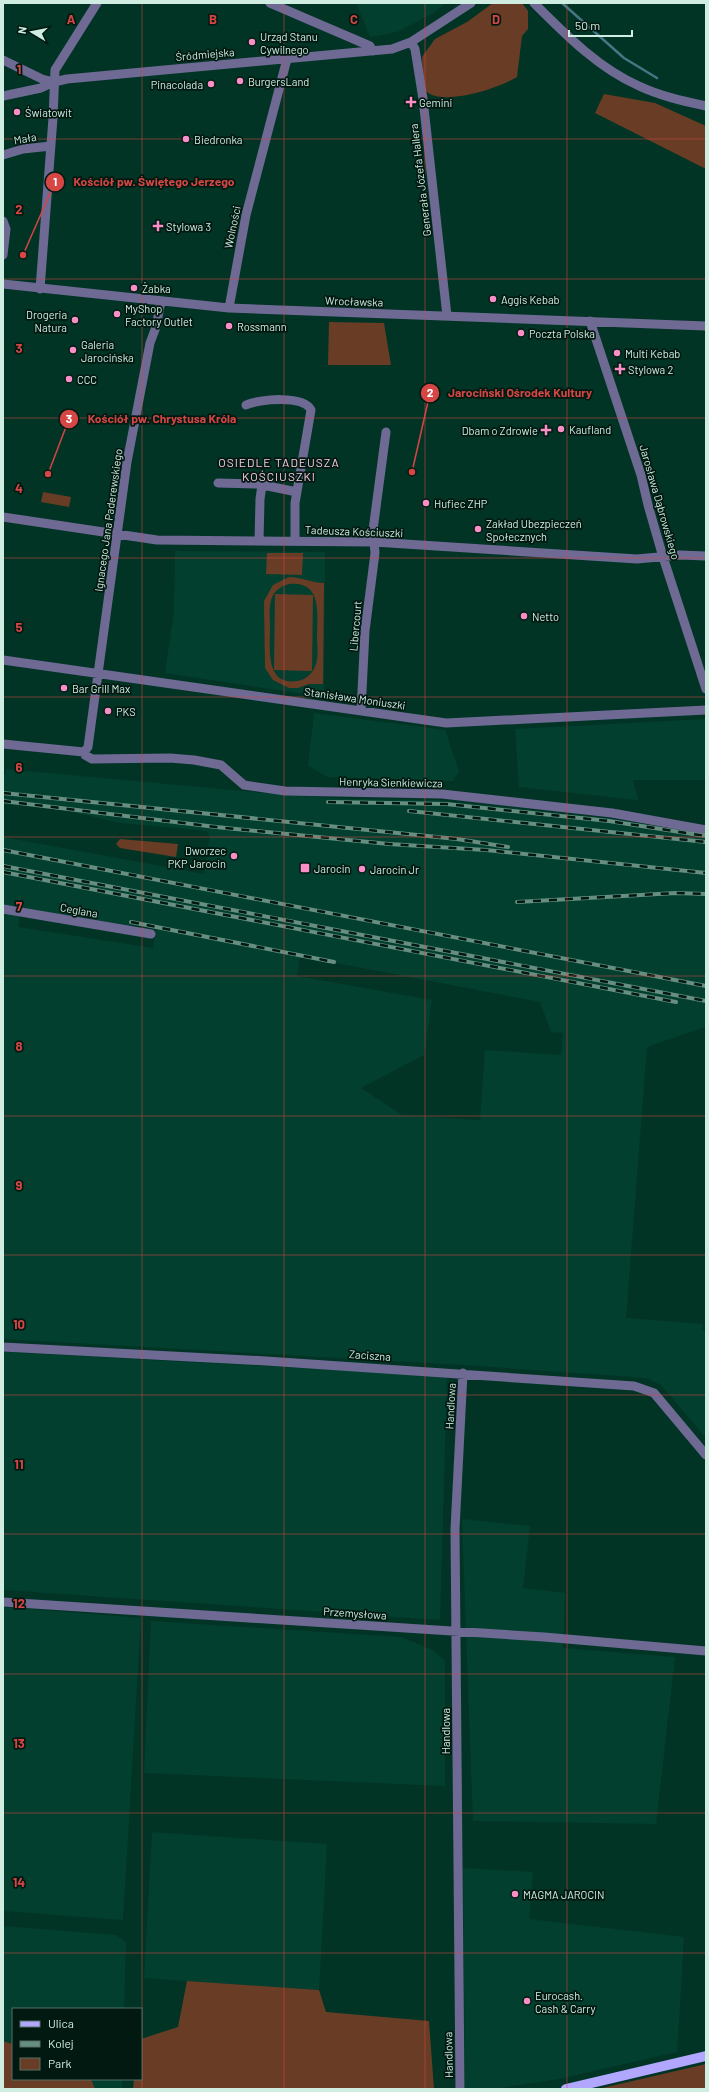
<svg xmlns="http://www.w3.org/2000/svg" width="709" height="2092" font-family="Barlow,sans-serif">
<rect width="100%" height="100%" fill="#023426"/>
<path fill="#023f2f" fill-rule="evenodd" d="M356 3H446L434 13 397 32 370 37Z
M175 551 325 552 324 697 165 673 174 612Z
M314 713 445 730 459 771 453 781 328 777 308 766Z
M706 719V780H633L638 800 519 787 515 729Z
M6 769 285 795 351 799 437 800 614 819 706 834V1029L702 1028 647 1047 626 1318 703 1324 702 1330 706 1331V1438L661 1385 647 1378 464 1365 3 1339V837L204 874 210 836 206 831 121 823 63 810 3 804V774H5ZM21 908 129 927 132 925 156 928 153 948 18 927ZM300 956 540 1002 551 1032 563 1033 561 1055 485 1050 480 1120 402 1115 361 1088 424 1055 432 1000 297 976Z
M3 1352 447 1376 440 1620 3 1590Z
M462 1519 530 1526 523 1588 565 1593 563 1648 675 1657 656 1824 473 1821Z
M3 1607 141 1618 123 1920 3 1911Z
M151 1621 401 1637 433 1650 445 1661V1786L144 1773Z
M152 1832 327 1844 319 1990 144 1978Z
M463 1868 533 1872 529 1919 684 1937 677 2052 559 2079 493 2089H465Z
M3 1926 116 1935 126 1942 124 2009H13V2044L3 2041Z
M91 2079H122V2089H95Z"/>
<path fill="#693d25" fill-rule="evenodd" d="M493 3H522L528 11V29L522 36 517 77C499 88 450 104 430 94 427 93 425 89 423 87L422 57 435 39 467 22Z
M604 94 655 103 706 126V169L595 113Z
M329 322 384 323 391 365H328Z
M43 492 71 497 69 507 41 502Z
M267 553H303L302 575 266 574Z
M289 577C302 577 311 583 324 583L323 684H309L298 688H289L273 680 265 668 264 601 273 585ZM290 584C323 581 317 616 317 637 317 646 319 658 315 667 312 674 305 680 297 681 265 686 270 648 270 628 270 618 268 605 273 595 277 589 283 585 290 584Z
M275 594 313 595 312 671 274 670Z
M120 839 178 844 176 857 120 848 116 844Z
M187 1981 319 1990 326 2012 429 2021 434 2089H133L134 2079H141V2039L178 2027Z
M3 2041 13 2044V2079H91L95 2089H3Z
M706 2064V2089H598Z"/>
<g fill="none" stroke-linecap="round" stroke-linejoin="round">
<path stroke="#427783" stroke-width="2.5" d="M562 3 624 58 657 78"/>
<path stroke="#6e6a94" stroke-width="9" d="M270 3 370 46 373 51
M534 3C565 34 598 68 639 86 660 96 683 101 706 106
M411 42 415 49 423 99 447 316
M3 60 42 79 54 82
M3 96 41 88 54 82 67 79 392 49 411 42 471 3
M3 155 23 149 51 146
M3 221 6 229 3 255
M3 284 229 308 706 326
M40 289 53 118 55 70 97 3
M229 308 246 215 287 59
M590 321 641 475 648 505 663 557 706 689
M246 405C259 399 304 395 311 410L295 503V541
M218 483 258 484 297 492
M3 517 157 540 374 542 637 559 680 555 706 556
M259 541 260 499 262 485
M3 660 446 723 706 710
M361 711 365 631 375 553 373 530 386 432
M3 744 84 752 88 747 127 462 150 343 156 327 161 301
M84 752 85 755 92 759 170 758 194 760 221 765 244 785 285 791 442 794 612 813 706 830
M3 909 151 934
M3 1347 266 1361 634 1386 654 1393 706 1455
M3 1602 544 1637 706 1651
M460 2089 455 1529 463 1373"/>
<path stroke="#b1a7fe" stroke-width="10" d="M566 2089 706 2056"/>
<defs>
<path id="rail" d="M3 793 457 839 508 847
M3 801 216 827 389 844 486 850 706 873
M328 802 446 804 609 821 706 836
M409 811 706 842
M3 850 706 986
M3 866 706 1001
M3 872 676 1002
M517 902 676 893 706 894
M131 922 334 962"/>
</defs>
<use href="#rail" stroke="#668e81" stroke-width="4"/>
<use href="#rail" stroke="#021911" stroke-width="2.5" stroke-dasharray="8" stroke-linecap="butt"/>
</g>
<path fill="none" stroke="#d54644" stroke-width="1" stroke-opacity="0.55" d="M142 3V2089M284 3V2089M425 3V2089M567 3V2089M3 139H706M3 279H706M3 418H706M3 558H706M3 697H706M3 837H706M3 976H706M3 1116H706M3 1255H706M3 1395H706M3 1534H706M3 1674H706M3 1813H706M3 1953H706"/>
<g fill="#fa8fc7" stroke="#021911" stroke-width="1.5">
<circle cx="252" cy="42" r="4"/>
<circle cx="240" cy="81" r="4"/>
<circle cx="211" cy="84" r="4"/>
<path d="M409 96h4v4h4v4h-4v4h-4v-4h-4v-4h4z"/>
<circle cx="17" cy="112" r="4"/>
<circle cx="186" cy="139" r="4"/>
<path d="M156 220h4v4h4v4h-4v4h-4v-4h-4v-4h4z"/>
<circle cx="134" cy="288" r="4"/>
<circle cx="493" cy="299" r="4"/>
<circle cx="117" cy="314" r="4"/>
<circle cx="75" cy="320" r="4"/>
<circle cx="229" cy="326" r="4"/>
<circle cx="521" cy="333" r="4"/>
<circle cx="73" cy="350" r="4"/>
<circle cx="617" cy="353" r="4"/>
<path d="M618 363h4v4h4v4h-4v4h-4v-4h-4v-4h4z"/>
<circle cx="69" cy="379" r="4"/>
<circle cx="561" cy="429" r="4"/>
<path d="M544 424h4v4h4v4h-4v4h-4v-4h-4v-4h4z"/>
<circle cx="426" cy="503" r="4"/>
<circle cx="478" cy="529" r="4"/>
<circle cx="524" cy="616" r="4"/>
<circle cx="64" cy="688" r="4"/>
<circle cx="108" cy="711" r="4"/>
<circle cx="234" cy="856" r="4"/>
<rect x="300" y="863" width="10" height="10" rx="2"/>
<circle cx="362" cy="869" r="4"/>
<circle cx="515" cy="1894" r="4"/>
<circle cx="527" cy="2001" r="4"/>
</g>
<g text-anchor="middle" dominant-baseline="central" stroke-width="3.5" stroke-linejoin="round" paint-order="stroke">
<g font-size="11" fill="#d0ede1" stroke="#021911" text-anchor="start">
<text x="260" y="36">Urząd Stanu<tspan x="260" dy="13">Cywilnego</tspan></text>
<text x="248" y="81">BurgersLand</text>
<text x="203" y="84" text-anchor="end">Pinacolada</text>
<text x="419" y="102">Gemini</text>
<text x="25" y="112">Światowit</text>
<text x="194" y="139">Biedronka</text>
<text x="166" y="226">Stylowa 3</text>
<text x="142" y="288">Żabka</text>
<text x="501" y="299">Aggis Kebab</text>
<text x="125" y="308">MyShop<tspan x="125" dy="13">Factory Outlet</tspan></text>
<text x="67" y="314" text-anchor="end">Drogeria<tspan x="67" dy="13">Natura</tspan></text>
<text x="237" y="326">Rossmann</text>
<text x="529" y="333">Poczta Polska</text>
<text x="81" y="344">Galeria<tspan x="81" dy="13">Jarocińska</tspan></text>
<text x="625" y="353">Multi Kebab</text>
<text x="628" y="369">Stylowa 2</text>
<text x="77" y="379">CCC</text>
<text x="569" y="429">Kaufland</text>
<text x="538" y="430" text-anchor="end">Dbam o Zdrowie</text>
<text x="434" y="503">Hufiec ZHP</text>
<text x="486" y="523">Zakład Ubezpieczeń<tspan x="486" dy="13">Społecznych</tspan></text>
<text x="532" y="616">Netto</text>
<text x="72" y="688">Bar Grill Max</text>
<text x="116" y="711">PKS</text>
<text x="226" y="850" text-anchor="end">Dworzec<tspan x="226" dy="13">PKP Jarocin</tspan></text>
<text x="314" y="868">Jarocin</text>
<text x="370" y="869">Jarocin Jr</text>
<text x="523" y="1894">MAGMA JAROCIN</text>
<text x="535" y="1995">Eurocash.<tspan x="535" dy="13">Cash &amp; Carry</tspan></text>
</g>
<g font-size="11" fill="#d0ede1" stroke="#021911">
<text transform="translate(205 54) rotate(-5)">Śródmiejska</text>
<text transform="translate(25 138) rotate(-10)">Mała</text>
<text transform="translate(420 180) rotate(-97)">Generała Józefa Hallera</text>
<text transform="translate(232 227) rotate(-78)">Wolności</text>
<text transform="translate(354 301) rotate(2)">Wrocławska</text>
<text transform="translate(660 502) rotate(74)">Jarosława Dąbrowskiego</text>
<text transform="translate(108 520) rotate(-82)">Ignacego Jana Paderewskiego</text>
<text transform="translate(354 531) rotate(2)">Tadeusza Kościuszki</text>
<text transform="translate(355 626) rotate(-85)">Libercourt</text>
<text transform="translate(355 698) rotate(8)">Stanisława Moniuszki</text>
<text transform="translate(391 782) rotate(1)">Henryka Sienkiewicza</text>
<text transform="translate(79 910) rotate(10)">Ceglana</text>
<text transform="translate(370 1355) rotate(4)">Zaciszna</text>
<text transform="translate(450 1406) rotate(-87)">Handlowa</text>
<text transform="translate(355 1613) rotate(4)">Przemysłowa</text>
<text transform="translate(445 1731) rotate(-90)">Handlowa</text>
<text transform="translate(448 2055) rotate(-91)">Handlowa</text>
</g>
<g font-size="12" letter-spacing="1" fill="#f9cae1" stroke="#021911">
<text x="279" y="462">OSIEDLE TADEUSZA<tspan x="279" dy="14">KOŚCIUSZKI</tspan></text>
</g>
</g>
<g font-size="13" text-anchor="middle" font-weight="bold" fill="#d54644" stroke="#021911" stroke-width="3.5" stroke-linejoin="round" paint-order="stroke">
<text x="71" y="24">A</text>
<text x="213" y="24">B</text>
<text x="354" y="24">C</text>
<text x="496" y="24">D</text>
<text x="19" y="74">1</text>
<text x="19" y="214">2</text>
<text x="19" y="353">3</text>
<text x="19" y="493">4</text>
<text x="19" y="632">5</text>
<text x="19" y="772">6</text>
<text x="19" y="911">7</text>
<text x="19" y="1051">8</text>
<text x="19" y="1190">9</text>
<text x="19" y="1329">10</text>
<text x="19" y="1469">11</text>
<text x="19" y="1608">12</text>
<text x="19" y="1748">13</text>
<text x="19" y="1887">14</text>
</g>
<path fill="none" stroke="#d54644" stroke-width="1.5" d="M23 255L55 182M412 472L430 393M48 474L69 419"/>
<g fill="#d54644" stroke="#021911" stroke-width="1.5">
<circle cx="23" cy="255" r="4"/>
<circle cx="412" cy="472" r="4"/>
<circle cx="48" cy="474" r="4"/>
<circle cx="55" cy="182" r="10"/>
<circle cx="430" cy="393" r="10"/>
<circle cx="69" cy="419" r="10"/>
</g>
<g font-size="12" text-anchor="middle" font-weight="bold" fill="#fff">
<text x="55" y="186">1</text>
<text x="430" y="397">2</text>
<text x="69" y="423">3</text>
</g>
<g font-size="12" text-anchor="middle" font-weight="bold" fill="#d54644" stroke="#021911" stroke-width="3.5" stroke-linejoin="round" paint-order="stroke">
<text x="154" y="186">Kościół pw. Świętego Jerzego</text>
<text x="520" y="397">Jarociński Ośrodek Kultury</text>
<text x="162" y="423">Kościół pw. Chrystusa Króla</text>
</g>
<rect width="709" height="2092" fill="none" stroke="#d0ede1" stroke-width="8"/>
<rect x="12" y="2008" width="130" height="72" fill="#021911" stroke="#546e64"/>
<rect x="20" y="2021" width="20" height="6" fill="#b1a7fe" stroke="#546e64"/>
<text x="48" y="2028" font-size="12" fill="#d0ede1">Ulica</text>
<rect x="20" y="2041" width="20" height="6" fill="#668e81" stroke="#546e64"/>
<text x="48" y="2048" font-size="12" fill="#d0ede1">Kolej</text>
<rect x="20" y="2058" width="20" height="12" fill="#693d25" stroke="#546e64"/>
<text x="48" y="2068" font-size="12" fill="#d0ede1">Park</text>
<g transform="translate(32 32) rotate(280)" stroke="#021911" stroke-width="3" paint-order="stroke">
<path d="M0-3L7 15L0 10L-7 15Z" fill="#d0ede1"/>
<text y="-6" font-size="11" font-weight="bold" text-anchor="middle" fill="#d0ede1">N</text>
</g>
<path d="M569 30v6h63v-6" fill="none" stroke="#d0ede1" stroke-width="2"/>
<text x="575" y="30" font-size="12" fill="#d0ede1" stroke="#021911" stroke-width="3" paint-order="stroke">50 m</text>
</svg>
